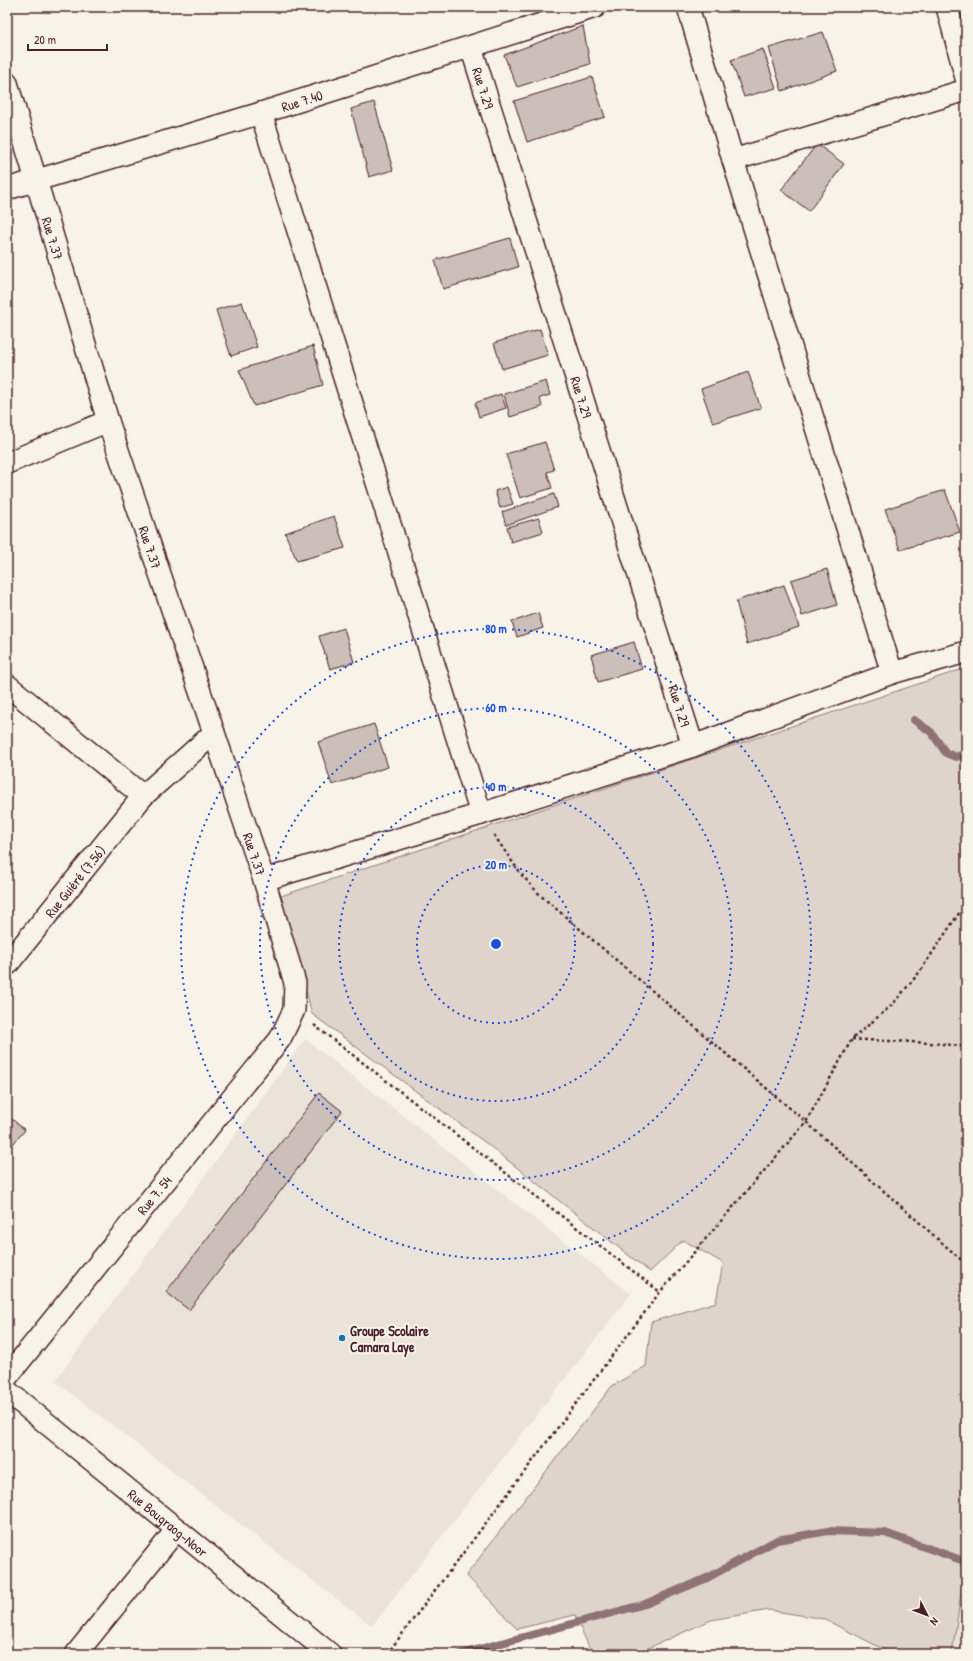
<svg xmlns="http://www.w3.org/2000/svg" width="973" height="1661" font-family="'Patrick Hand',sans-serif">
<rect width="100%" height="100%" fill="#f7f3e8"/>
<filter id="ink" filterUnits="userSpaceOnUse"><feTurbulence type="fractalNoise" baseFrequency=".025" numOctaves="2"/><feDisplacementMap in="SourceGraphic" scale="8" xChannelSelector="R" yChannelSelector="G"/><feConvolveMatrix kernelMatrix="1 2 1 2 8 2 1 2 1" color-interpolation-filters="sRGB"/></filter>
<g filter="url(#ink)">
<path fill="#eae3da" d="M305 1039 631 1294 372 1626 55 1381Z
M966 1559V1654H952Z"/>
<path fill="#ded4cc" stroke="#947a7c" d="M966 668V1559L952 1654H893L824 1619 769 1610 711 1620 635 1654H592L575 1615 517 1629 466 1575 612 1386 646 1366 651 1322 716 1302 723 1263 683 1240 650 1272 487 1144 312 1014 281 896Z"/>
<g fill="none" stroke-linecap="round" stroke-linejoin="round">
<path stroke="#8e7275" stroke-width="8" d="M914 720 931 732 946 753 956 757 966 753
M461 1654 645 1604 707 1578 777 1540 828 1531 885 1533 964 1561 966 1575"/>
</g>
<path fill="#ccbfb9" stroke="#4a1f2b" d="M583 26 590 64 517 87 504 55Z
M823 32 837 71 782 91 769 48Z
M763 49 776 88 744 97 731 60Z
M592 77 605 117 527 142 514 101Z
M374 102 393 170 369 177 351 109Z
M817 144 844 164 809 211 781 190Z
M510 238 518 267 443 289 435 260Z
M242 302 257 347 231 356 216 310Z
M540 329 548 355 502 369 494 343Z
M313 346 323 385 254 406 239 370Z
M748 372 761 408 713 423 701 389Z
M546 381 550 395 540 398 542 407 510 417 504 394Z
M501 394 506 408 479 417 475 403Z
M545 442 554 470 547 472 552 488 520 498 506 454Z
M507 487 513 504 500 508 495 491Z
M945 490 960 532 900 550 885 509Z
M554 494 558 507 506 525 502 512Z
M334 516 345 548 297 561 285 533Z
M539 518 543 532 511 542 507 527Z
M827 569 837 605 802 616 791 580Z
M784 585 799 627 747 644 736 601Z
M538 613 543 628 517 637 512 622Z
M344 628 354 662 330 669 319 636Z
M634 642 642 669 598 682 591 655Z
M374 724 388 767 332 785 318 742Z
M319 1093 342 1111 189 1310 166 1292Z
M7 1115 25 1130 7 1151Z"/>
<g fill="none" stroke-linecap="round" stroke-linejoin="round">
<defs>
<g id="street">
<path d="M688 7 733 160 892 673"/>
<path d="M947 7 966 78"/>
<path id="s1" d="M471 47 693 746"/>
<path id="s2" d="M7 83 108 421 264 880 295 983 294 1010 280 1039 7 1377"/>
<path d="M261 113 481 814"/>
<path d="M733 160 966 90"/>
<path id="s3" d="M7 189 261 113 595 7"/>
<path d="M7 463 108 421"/>
<path d="M7 685 143 796"/>
<path d="M264 880 481 814 693 746 892 673 966 652"/>
<path id="s4" d="M7 965 143 796 214 733"/>
<path id="s5" d="M7 1391 330 1654"/>
<path d="M76 1654 177 1529"/>
</g>
</defs>
<use href="#street" stroke="#4a1f2b" stroke-width="24"/>
<path stroke="#4a1f2b" stroke-width="2.5" stroke-dasharray="3 3" stroke-linecap="butt" d="M494 835 520 873 540 895 806 1122 966 1264
M314 1025 660 1292
M852 1039C890 1042 928 1041 966 1047
M387 1654 660 1292 806 1122 852 1039 892 1005 918 974 966 903"/>
<use href="#street" stroke="#f7f3e8" stroke-width="21"/>
</g>
</g>
<g fill="none" stroke="#1d4ed8" stroke-width="2" stroke-dasharray="2 4">
<circle cx="496" cy="944" r="79"/>
<circle cx="496" cy="944" r="157"/>
<circle cx="496" cy="944" r="236"/>
<circle cx="496" cy="944" r="315"/>
</g>
<circle fill="#1f6fb2" stroke="#f7f3e8" stroke-width="1.5" cx="342" cy="1338" r="4"/>
<g text-anchor="middle" dominant-baseline="central" stroke-width="4" stroke-linejoin="round" paint-order="stroke">
<g font-size="14" fill="#4a1f2b" stroke="#f7f3e8">
<text stroke="none"><textPath href="#s1" startOffset="43">Rue 7.29</textPath></text>
<text stroke="none"><textPath href="#s3" startOffset="308">Rue 7.40</textPath></text>
<text stroke="none"><textPath href="#s2" startOffset="162">Rue 7.37</textPath></text>
<text stroke="none"><textPath href="#s1" startOffset="367">Rue 7.29</textPath></text>
<text stroke="none"><textPath href="#s2" startOffset="486">Rue 7.37</textPath></text>
<text stroke="none"><textPath href="#s1" startOffset="691">Rue 7.29</textPath></text>
<text stroke="none"><textPath href="#s2" startOffset="810">Rue 7.37</textPath></text>
<text stroke="none"><textPath href="#s4" startOffset="108">Rue Guiéré (7.56)</textPath></text>
<text transform="translate(154 1195) rotate(-51)">Rue 7. 54</text>
<text stroke="none"><textPath href="#s5" startOffset="208">Rue Bougraog-Noor</textPath></text>
</g>
<g font-size="14" font-weight="bold" fill="#4a1f2b" stroke="#f7f3e8" text-anchor="start">
<text x="350" y="1330">Groupe Scolaire<tspan x="350" dy="16">Camara Laye</tspan></text>
</g>
</g>
<circle cx="496" cy="944" r="6" fill="#1d4ed8" stroke="#f7f3e8" stroke-width="2"/>
<g font-size="12" text-anchor="middle" font-weight="bold" fill="#1d4ed8" stroke="#f7f3e8" stroke-width="4" stroke-linejoin="round" paint-order="stroke">
<text x="496" y="633">80 m</text>
<text x="496" y="712">60 m</text>
<text x="496" y="791">40 m</text>
<text x="496" y="869">20 m</text>
</g>
<rect width="973" height="1661" fill="none" stroke="#f7f3e8" stroke-width="24"/>
<rect x="12" y="12" width="949" height="1637" fill="none" stroke="#4a1f2b" stroke-width="1.5" filter="url(#ink)"/>
<g transform="translate(927 1615) rotate(132)" stroke="#f7f3e8" stroke-width="3" paint-order="stroke">
<path d="M0-3L7 15L0 10L-7 15Z" fill="#4a1f2b"/>
<text y="-6" font-size="11" font-weight="bold" text-anchor="middle" fill="#4a1f2b">N</text>
</g>
<path d="M28 44v6h79v-6" fill="none" stroke="#4a1f2b" stroke-width="2"/>
<text x="34" y="44" font-size="12" fill="#4a1f2b" stroke="#f7f3e8" stroke-width="3" paint-order="stroke">20 m</text>
</svg>
